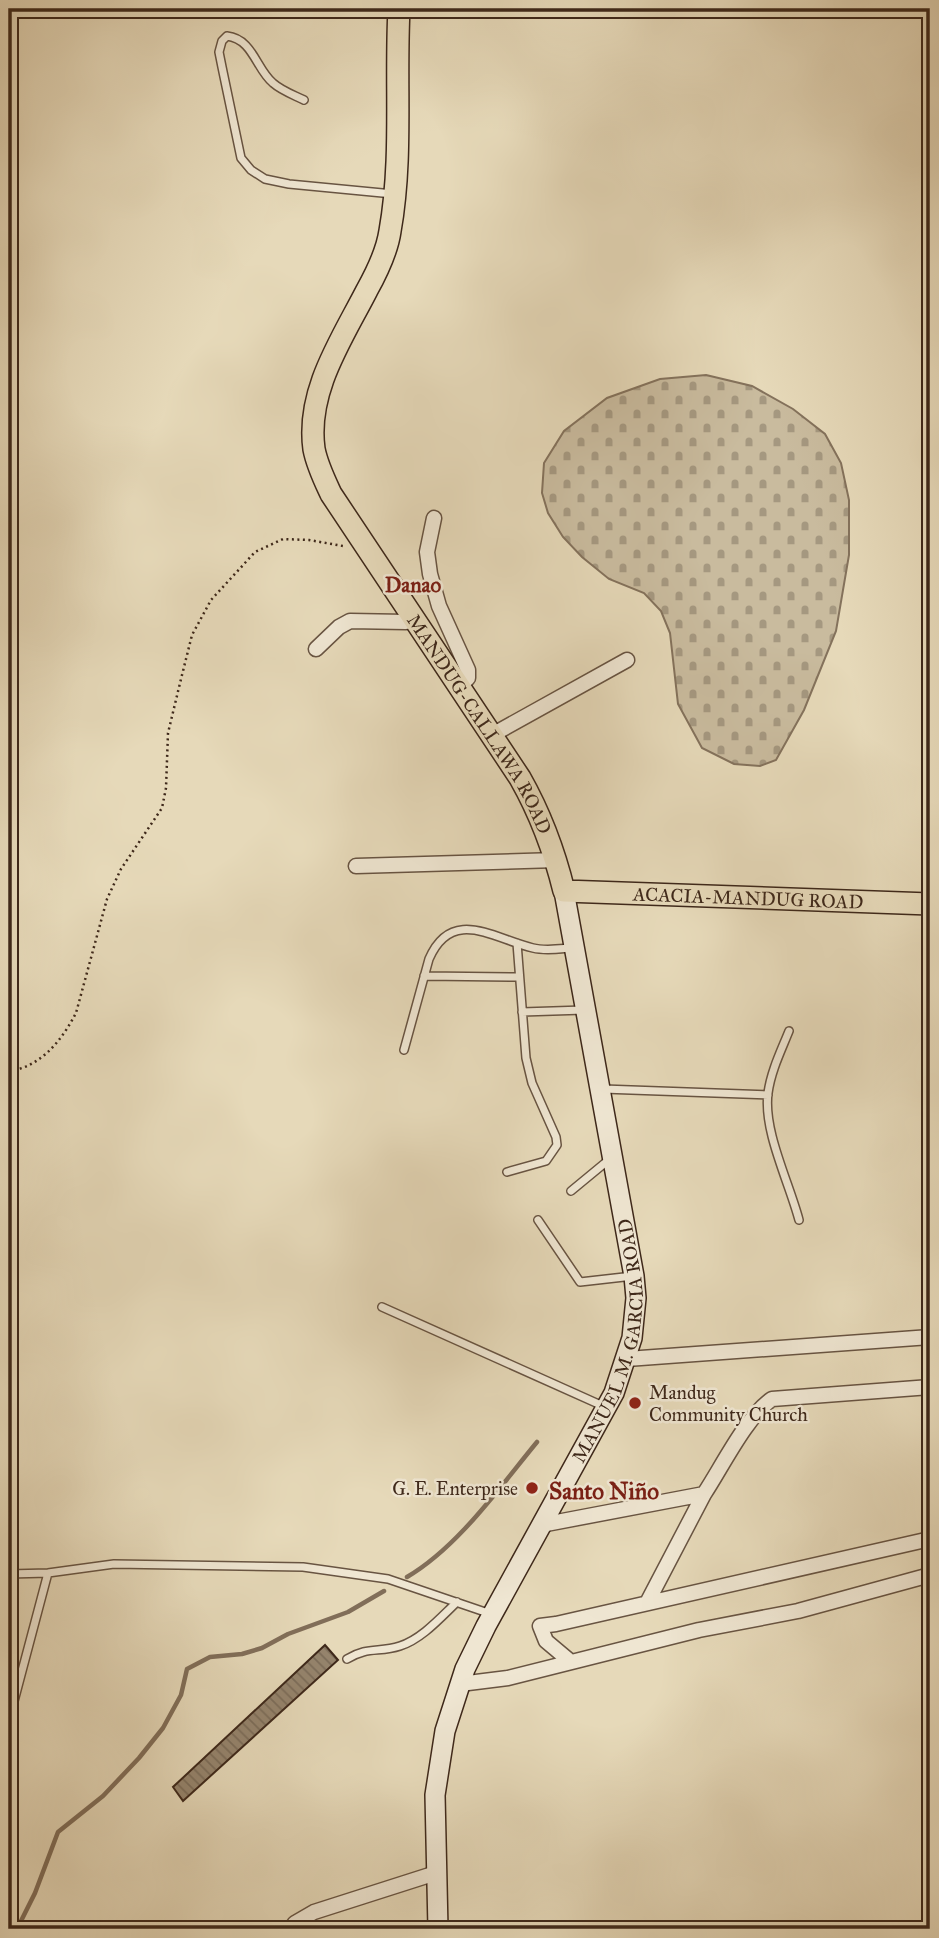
<svg xmlns="http://www.w3.org/2000/svg" width="939" height="1938" font-family="'IM FELL Great Primer',serif">
<defs>
<pattern id="cemetery-stones" width="16" height="16" patternUnits="userSpaceOnUse" patternTransform="scale(1.75)"><rect width="16" height="16" fill="#c9bb9e"/><path d="M2 7V4a2 2 0 0 1 4 0v3zM10 15v-3a2 2 0 0 1 4 0v3z" fill="#a59880"/></pattern>
<pattern id="building-back-hatch" width="6" height="6" patternUnits="userSpaceOnUse" patternTransform="scale(1.75)"><rect width="6" height="6" fill="#95846d"/><path d="M-1 5l2 2M0 0l6 6M5-1l2 2" fill="none" stroke="#7b6c59"/></pattern>
</defs>
<rect width="100%" height="100%" fill="#e6d9b9"/>
<filter id="stains"><feTurbulence type="fractalNoise" baseFrequency=".00286" numOctaves="4"/><feColorMatrix values="0 0 0 0 .2 0 0 0 0 .09 0 0 0 0 .02 0 0 0 .5 -.17"/></filter>
<radialGradient id="worn" r=".72"><stop offset=".6" stop-color="#630" stop-opacity="0"/><stop offset="1" stop-color="#630" stop-opacity=".3"/></radialGradient>
<path fill="url(#cemetery-stones)" stroke="#84725c" stroke-width="2" d="M706 375 752 386 793 409 825 434 841 463 849 500V555L836 631 804 710 776 760 760 766 734 764 702 748 678 704 670 633 661 611 644 593 609 579 582 557 563 537 548 513 542 493 544 463 564 431 607 398 660 379Z"/>
<g fill="none" stroke-linecap="round" stroke-linejoin="round">
<path stroke="#816e59" stroke-width="4.5" d="M407 1577C458 1547 499 1488 537 1442
M17 1929 35 1893 58 1832 103 1796 139 1758 163 1728 181 1695 187 1669 210 1657 242 1654 262 1648 288 1634 348 1612 384 1591"/>
</g>
<path fill="url(#building-back-hatch)" stroke="#3e281a" stroke-width="2" d="M325 1645 338 1660 183 1801 173 1787Z"/>
<g fill="none" stroke-linecap="round" stroke-linejoin="round">
<defs>
<path id="lane" d="M304 100C294 95 282 91 273 83 256 69 253 39 227 36L222 41 219 52 222 67 241 158 251 170 265 179 289 184 393 194
M424 976 519 977
M522 1012 584 1010
M789 1031C781 1051 771 1071 768 1093 763 1131 789 1182 799 1220
M404 1050 429 959C452 906 494 939 533 948 545 951 558 949 571 948
M603 1089 768 1095
M507 1172 546 1161 557 1145 556 1137 532 1083 526 1058 517 943
M571 1191 611 1158
M538 1220 580 1282 633 1276
M382 1307 603 1406
M9 1574 48 1573 114 1564 303 1567 388 1579 491 1614
M347 1659C368 1646 379 1653 400 1646 422 1639 441 1617 457 1602
M9 1720 48 1573"/>
<path id="street" d="M434 518 427 552 430 574 439 606 468 670V678L460 686
M316 649 339 627 350 621 406 622 414 618
M492 735 627 660
M356 866 557 860
M627 1359 930 1337
M541 1525 704 1494C722 1467 746 1417 772 1399L930 1387
M647 1603 704 1494
M571 1662 546 1641 540 1626 556 1624 930 1539
M460 1684 508 1678 699 1630 798 1611 930 1575
M291 1929 295 1923 314 1912 436 1873"/>
<g id="secondary">
<path id="s1" d="M438 1929 435 1795 445 1731 465 1669 486 1626 614 1393 632 1338 636 1298 634 1276 564 891"/>
</g>
<g id="primary">
<path id="s2" d="M399 9C395 83 403 158 390 231 387 252 377 272 367 290 342 339 306 391 314 449 317 465 324 479 331 494L520 778C541 815 554 850 564 891L930 904"/>
</g>
</defs>
<use href="#lane" stroke="#685442" stroke-width="10"/>
<use href="#street" stroke="#685442" stroke-width="17"/>
<use href="#secondary" stroke="#3e281a" stroke-width="22"/>
<use href="#primary" stroke="#3e281a" stroke-width="24"/>
<path stroke="#3e281a" stroke-width="2.5" stroke-dasharray="2 3.5" stroke-linecap="butt" d="M9 1071C41 1067 62 1040 76 1013L107 899 121 869 162 808 166 788 168 733 181 679 192 635 211 600 255 552 283 539 309 540 343 546"/>
<use href="#lane" stroke="#efe6d2" stroke-width="7"/>
<use href="#street" stroke="#efe6d2" stroke-width="14"/>
<use href="#secondary" stroke="#efe6d2" stroke-width="19"/>
<use href="#primary" stroke="#e6d9b9" stroke-width="21"/>
</g>
<g fill="#8f2418" stroke="#efe6d2" stroke-width="2.5">
<circle cx="635" cy="1403" r="7"/>
<circle cx="532" cy="1488" r="7"/>
</g>
<g text-anchor="middle" dominant-baseline="central" stroke-width="5" stroke-linejoin="round" paint-order="stroke">
<g font-size="19" fill="#3e281a" stroke="#efe6d2">
<text stroke="none"><textPath href="#s2" startOffset="779">MANDUG-CALLAWA ROAD</textPath></text>
<text stroke="none"><textPath href="#s2" startOffset="1152">ACACIA-MANDUG ROAD</textPath></text>
<text stroke="none"><textPath href="#s1" startOffset="628">MANUEL M. GARCIA ROAD</textPath></text>
</g>
<g font-size="19" fill="#3e281a" stroke="#efe6d2" text-anchor="start">
<text x="649" y="1392">Mandug<tspan x="649" dy="22">Community Church</tspan></text>
<text x="518" y="1488" text-anchor="end">G. E. Enterprise</text>
</g>
<g font-size="21" font-weight="bold" fill="#7a1f14" stroke="#efe6d2">
<text x="413" y="585">Danao</text>
</g>
<g font-size="23" font-weight="bold" fill="#7a1f14" stroke="#efe6d2">
<text x="604" y="1491">Santo Niño</text>
</g>
</g>
<rect width="939" height="1938" fill="none" stroke="#e6d9b9" stroke-width="35"/>
<rect x="10" y="10" width="918" height="1917" fill="none" stroke="#3e281a" stroke-width="3.5"/>
<rect x="18" y="18" width="904" height="1903" fill="none" stroke="#3e281a" stroke-width="2"/>
<rect width="100%" height="100%" filter="url(#stains)"/>
<rect width="100%" height="100%" fill="url(#worn)"/>
</svg>
